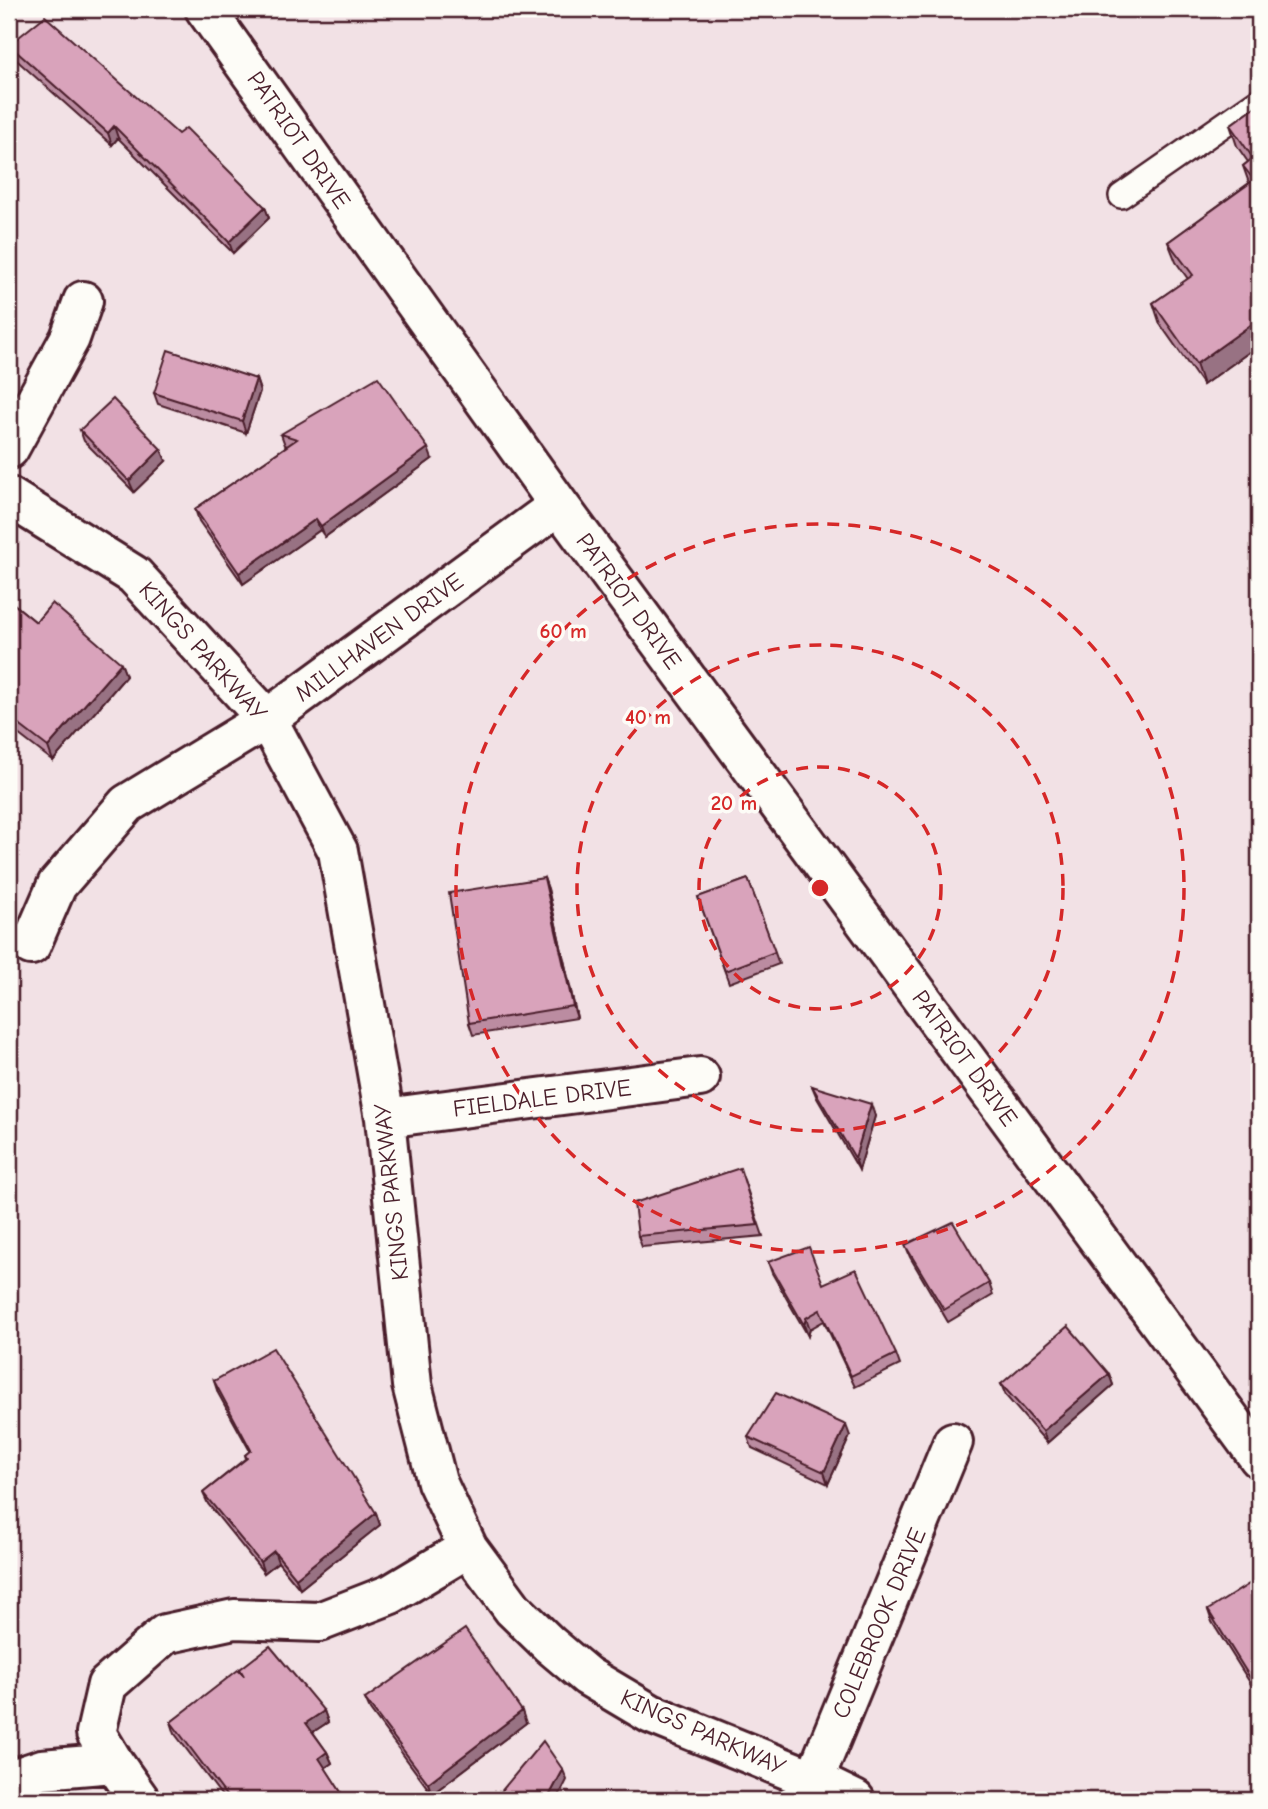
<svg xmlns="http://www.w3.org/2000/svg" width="1268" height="1809" font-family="'Comic Neue',sans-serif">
<rect width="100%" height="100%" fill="#f2e1e5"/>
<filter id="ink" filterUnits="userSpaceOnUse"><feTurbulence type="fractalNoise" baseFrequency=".0143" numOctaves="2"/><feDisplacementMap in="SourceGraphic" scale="14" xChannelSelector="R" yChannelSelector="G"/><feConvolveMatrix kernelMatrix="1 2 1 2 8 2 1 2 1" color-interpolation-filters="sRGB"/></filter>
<g filter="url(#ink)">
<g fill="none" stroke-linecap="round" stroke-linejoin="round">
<defs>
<path id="lane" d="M1121 196 1259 100"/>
<path id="street" d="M205 9 559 505 1259 1458
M9 449 70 338 83 301
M9 497 134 575 267 719 338 851 385 1118 412 1385 437 1482 468 1548 513 1609 549 1644 587 1676 651 1714 814 1780 855 1800
M31 945 57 885 127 804 267 719 559 505
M385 1118 700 1077
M114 1763 140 1800
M9 1780 42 1769 114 1763 96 1733 107 1685 165 1634 234 1619 319 1622 391 1594 468 1548
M799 1799 814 1780 953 1442"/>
</defs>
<use href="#lane" stroke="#4a1f2b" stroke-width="28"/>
<use href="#street" stroke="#4a1f2b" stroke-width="44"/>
<use href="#lane" stroke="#fdfcf7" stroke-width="23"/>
<use href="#street" stroke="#fdfcf7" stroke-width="38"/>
</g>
<path fill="#bb8ca1" stroke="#4a1f2b" stroke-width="2" d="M9 45 178 134 265 207 269 218 233 253 118 138 112 145 13 57Z
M1259 104V345L1203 385 1160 324 1153 303 1188 279 1176 262 1168 242 1249 183 1243 166 1248 162 1237 146 1230 125Z
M256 379 260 391 246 433 158 404 154 393Z
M80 430 166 461 134 492 84 441Z
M281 434 432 459 325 537 320 530 243 584 199 521 195 509 287 446 285 445Z
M9 600 36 622 121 663 126 676 53 761 9 727Z
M544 878 548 889 577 1018 473 1035 469 1023Z
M748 879 779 964 729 983 698 897Z
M812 1086 875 1116 859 1170 817 1098Z
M744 1180 763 1236 642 1247 638 1236Z
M905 1245 989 1283 993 1295 948 1322 910 1257Z
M768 1262 823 1284 896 1354 900 1365 855 1387 824 1321 810 1329 808 1336 772 1273Z
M1109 1374 1113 1385 1047 1443 1006 1396 1001 1384Z
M214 1381 376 1513 380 1525 300 1589 278 1562 264 1573 208 1504 203 1493 246 1458 245 1455 250 1451 218 1393Z
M850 1436 828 1484 752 1448 748 1437Z
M1259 1589V1697L1212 1622 1208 1610Z
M240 1669 324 1711 328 1722 313 1732 327 1752 332 1763 325 1768 346 1800H225L175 1734 171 1722 242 1674Z
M365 1699 526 1723 432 1794 370 1710Z"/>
<path fill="#987283" stroke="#4a1f2b" stroke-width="2" d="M114 126 118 138 112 145 108 133Z
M265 207 269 218 233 253 229 242Z
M1259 319V345L1203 385 1196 364Z
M256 379 260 391 246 433 242 421Z
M428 448 432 459 325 537 321 526Z
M161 449 166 461 134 492 129 481Z
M316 519 320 530 243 584 239 573Z
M121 663 126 676 53 761 48 747Z
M544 878 548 889 577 1018 573 1006Z
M871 1104 875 1116 859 1170 855 1158Z
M806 1318 810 1329 808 1336 804 1325Z
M1109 1374 1113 1385 1047 1443 1043 1431Z
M846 1425 850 1436 828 1484 824 1472Z
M376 1513 380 1525 300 1589 296 1578Z
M274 1551 278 1562 264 1573 260 1562Z
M324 1711 328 1722 310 1734 306 1723Z
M522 1711 526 1723 432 1794 428 1783Z
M327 1752 332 1763 323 1769 319 1758Z
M563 1770 567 1780 557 1800H547Z"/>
<path fill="#d9a3bb" stroke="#4a1f2b" stroke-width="2" d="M45 16 178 134 186 128 265 207 229 242 114 126 108 133 9 45Z
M1259 104V319L1196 364 1153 303 1193 275 1168 242 1254 180 1243 166 1253 158 1230 125Z
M168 350 256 379 242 421 154 393Z
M378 377 428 448 321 526 316 519 239 573 195 509 297 439 281 434Z
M113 399 161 449 129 481 80 430Z
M9 600 36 622 52 603 121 663 48 747 9 717Z
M544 878 573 1006 469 1023 449 893Z
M748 879 775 952 725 971 698 897Z
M812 1086 871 1104 855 1158Z
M740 1168 758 1225 638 1236 634 1203Z
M953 1222 989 1283 944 1310 905 1245Z
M809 1247 823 1284 856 1269 896 1354 851 1376 820 1310 806 1318 804 1325 768 1262Z
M1068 1326 1109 1374 1043 1431 1001 1384Z
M273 1348 376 1513 296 1578 274 1551 260 1562 203 1493 247 1458 245 1455 251 1450 214 1381Z
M776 1393 846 1425 824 1472 748 1437Z
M1254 1581 1259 1589V1692L1208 1610Z
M465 1629 522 1711 428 1783 365 1699Z
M270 1646 324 1711 306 1723 327 1752 319 1758 346 1800H233L230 1797 228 1798 171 1722 238 1670 244 1676 240 1669Z
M543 1741 563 1770 547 1800H494Z"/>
</g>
<g fill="none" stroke="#d62828" stroke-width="3.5" stroke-dasharray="12 9">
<circle cx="820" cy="888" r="121"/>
<circle cx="820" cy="888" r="243"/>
<circle cx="820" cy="888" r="364"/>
</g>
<g text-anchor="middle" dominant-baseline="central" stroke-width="7" stroke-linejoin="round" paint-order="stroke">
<g font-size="24" fill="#4a1f2b" stroke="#fdfcf7">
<text transform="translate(299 140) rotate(55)">PATRIOT DRIVE</text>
<text transform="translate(629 601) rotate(54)">PATRIOT DRIVE</text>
<text transform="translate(379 637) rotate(-36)">MILLHAVEN DRIVE</text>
<text transform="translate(203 651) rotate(48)">KINGS PARKWAY</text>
<text transform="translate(965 1058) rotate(54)">PATRIOT DRIVE</text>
<text transform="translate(542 1098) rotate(-7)">FIELDALE DRIVE</text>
<text transform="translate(391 1192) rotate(-96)">KINGS PARKWAY</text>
<text transform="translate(879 1623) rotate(-67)">COLEBROOK DRIVE</text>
<text transform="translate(703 1732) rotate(24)">KINGS PARKWAY</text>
</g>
</g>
<circle cx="820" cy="888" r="10" fill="#d62828" stroke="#fdfcf7" stroke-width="3.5"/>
<g font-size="21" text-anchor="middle" font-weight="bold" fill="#d62828" stroke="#fdfcf7" stroke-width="7" stroke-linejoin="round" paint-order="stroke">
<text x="563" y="638">60 m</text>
<text x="648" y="724">40 m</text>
<text x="734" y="810">20 m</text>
</g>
<rect width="1268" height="1809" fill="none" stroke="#fdfcf7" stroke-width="35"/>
<rect x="18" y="18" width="1233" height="1774" fill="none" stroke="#4a1f2b" stroke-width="2.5" filter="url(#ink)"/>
</svg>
